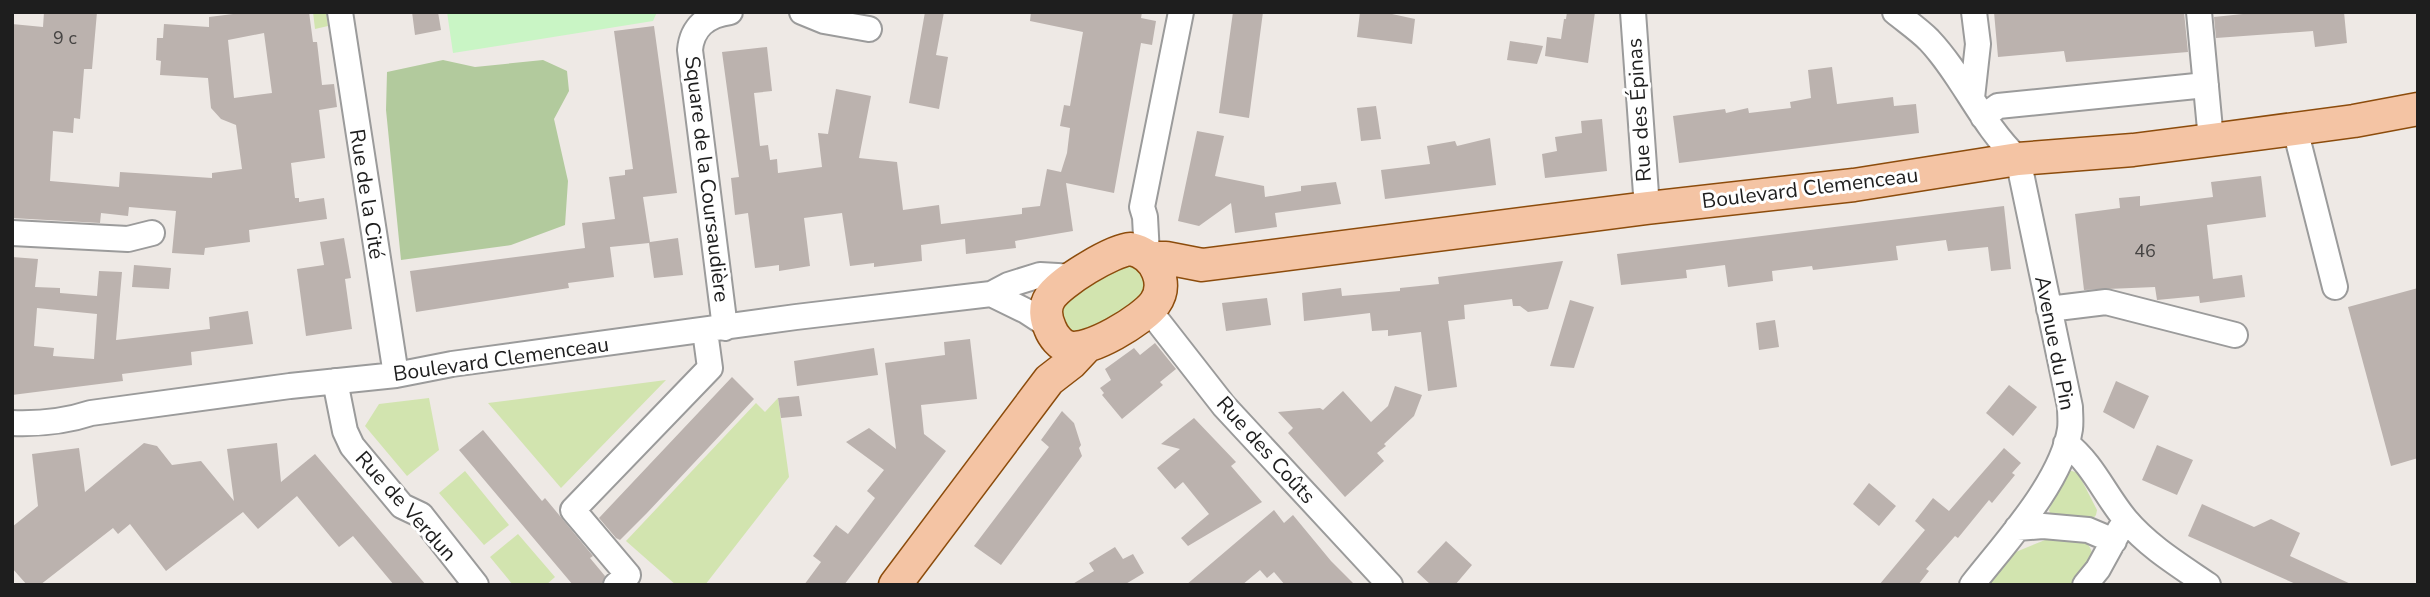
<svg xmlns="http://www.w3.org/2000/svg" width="2430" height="597" font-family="'Nunito Sans',sans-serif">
<rect width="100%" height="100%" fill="#eee9e5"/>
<path fill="#d2e4af" d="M313 12H326L328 26 315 29Z
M1130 264C1161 284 1141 300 1120 314 1104 324 1088 338 1068 331L1060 312 1063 303 1117 265Z
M666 380 561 488 488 403Z
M429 398 439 450 407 476 365 426 379 404Z
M778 398 789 477 705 585H676L626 541 756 403 765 412Z
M2069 470 2078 473 2097 510 2096 515 2091 521 2051 516 2049 510 2062 479Z
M465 471 509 525 484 545 439 493Z
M518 534 555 577 546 585H513L490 557Z
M2067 537C2085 540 2090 541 2094 560L2074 585H1982L2006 556 2045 540Z"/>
<path fill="#b2ca9d" d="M443 60 475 67 543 60 567 71 569 91 554 119 568 181 565 225 511 245 401 260 386 110 387 72Z"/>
<path fill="#c9f5c5" d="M447 12H657L653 21 453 53Z"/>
<path fill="#bbb2ae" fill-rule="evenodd" d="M44 12H97L92 69H84L80 119 74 118 73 133 53 131 50 181 119 187 120 172 212 178V173L242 169 236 125 221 119 211 108 208 78 160 75 161 61 156 60 157 38H163L164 24 209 27V17L249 12H309L313 42H317L322 85 334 84 337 107 319 110 325 158 291 163 295 198H299V202L324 198 327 219 249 230 250 242 205 248 204 255 172 253 176 211 129 207 128 216 101 213 100 223 12 218V24L43 27ZM264 33 272 93 234 98 228 40Z
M412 12H438L441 30 415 35Z
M925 12H944L936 55 948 57 939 109 909 103Z
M1031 12H1142L1141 18 1156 21 1152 45 1141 43 1114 193 1066 183 1073 231 1015 241 1016 248 966 254 965 239 921 245 922 261 874 267V263L850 266 842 213 804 218 810 266 779 271V265L755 268 748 213 735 215 731 178 739 177 722 52 767 47 772 91 754 93 760 146 768 145 770 160 777 159 778 173 822 167 818 133 828 134 836 89 871 96 859 158 897 162 903 210 939 205 941 224 1022 214V208L1040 206 1047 169 1061 172 1067 153 1070 128 1060 126 1064 105 1070 106 1083 32 1030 21Z
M1233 12H1263L1249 118 1219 113Z
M1360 12H1392V14L1415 19 1412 44 1357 37Z
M1567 12H1595L1588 63 1545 56 1547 37 1561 39 1564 19H1566Z
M1994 12H2184L2188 52 2066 62 2064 51 1998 57Z
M2262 12H2344L2347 43 2315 47 2313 31 2216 38 2214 17Z
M654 26 677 193 643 197 650 242 678 238 683 275 654 278 649 243 610 247 614 277 568 283 569 288 416 312 410 271 585 248 582 223 615 219 609 177 625 175V170L633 169 614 31Z
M1510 41 1543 46 1537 64 1507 60Z
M1832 67 1837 104 1893 97 1894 106 1916 104 1919 133 1679 163 1673 116 1725 109 1726 113 1748 108 1749 113 1791 108 1790 102 1811 98 1808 70Z
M1376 106 1381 139 1361 141 1357 108Z
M1602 119 1607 171 1545 178 1542 154 1557 151 1555 137 1582 133 1581 121Z
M1197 131 1224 136 1215 176 1264 186 1265 197 1301 191V186L1336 182 1341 204 1275 213 1277 227 1235 233 1231 203 1199 226 1178 221Z
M1490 138 1496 185 1385 199 1381 170 1430 164 1427 146 1455 141 1457 146Z
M2261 176 2266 217 2207 225 2213 279 2242 275 2245 297 2200 303 2199 296 2157 300 2155 287 2084 290 2075 214 2120 208 2119 198 2140 196V206L2213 197 2211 182Z
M2004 206 2011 269 1991 271 1988 247 1948 251 1946 240 1896 246 1898 260 1813 270 1812 266 1772 271 1773 281 1728 287 1725 265 1686 270 1687 278 1621 285 1617 254Z
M344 238 351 278 345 279 352 329 306 336 297 269 324 265 320 242Z
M12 257 38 259 35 287 60 288V293L97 296 99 271 122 272 116 340 210 329 209 317 248 311 253 344 191 352 192 365 122 374 123 381 12 395ZM37 308 97 314 94 359 53 356 54 348 34 346Z
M1563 261 1548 309 1528 312 1520 306H1513L1512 299 1464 305 1465 319 1448 321 1457 387 1428 391 1421 332 1388 336V330L1372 331 1370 313 1304 321 1302 293 1341 288 1342 296 1400 291V288L1439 284 1438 277Z
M134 265 171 268 169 289 132 287Z
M2418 288V458L2391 466 2348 307Z
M1267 298 1271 325 1226 331 1222 303Z
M1570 300 1594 307 1574 368 1550 366Z
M1775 320 1779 347 1759 350 1756 323Z
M970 339 977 399 921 405 924 434 946 451 844 585H804L821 562 813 556 836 525 848 534 875 498 867 491 884 470 846 442 869 428 896 449 885 363 945 355 944 342Z
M1155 343 1176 369 1160 382 1163 385 1122 419 1102 395 1104 393 1100 388 1111 380 1105 369 1134 348 1140 355Z
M874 348 878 375 797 386 794 361Z
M732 377 754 399 647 513 620 540 616 538 599 518Z
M2116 381 2149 396 2134 429 2103 412Z
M2009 385 2037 407 2013 436 1986 413Z
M1395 386 1422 395 1414 416 1384 444 1386 446 1377 453 1384 461 1345 497 1288 433 1293 428 1278 412 1320 408 1323 410 1343 391 1371 422 1388 406Z
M799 396 802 416 781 418 778 398Z
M1062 411 1074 423 1081 445 1079 448 1082 456 1001 565 974 546 1049 447 1041 440Z
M1194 418 1236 462 1231 466 1262 502 1188 546 1181 538 1209 514 1183 482 1175 489 1157 468 1180 449 1161 444Z
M483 430 542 501 545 498 593 556 590 558 605 576 602 585H573L459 450Z
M144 443 157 446 172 465 201 461 234 501 227 449 277 443 281 482 315 454 426 585H394L353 536 339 547 297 496 258 529 243 512 166 571 130 524 118 534 113 528 40 585H27L12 568V527L38 506 32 454 79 448 85 492Z
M2157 445 2193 460 2177 495 2142 480Z
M2004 448 2021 463 2012 473 2015 475 1992 503 1989 500 1958 538 1955 536 1926 569 1929 571 1918 585H1879L1925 530 1915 521 1933 498 1949 511Z
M1869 483 1896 506 1879 526 1853 504Z
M2202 504 2254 527 2271 519 2300 533 2290 556 2353 585H2298L2188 536Z
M1274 510 1284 523 1293 515 1331 561 1355 585H1285L1274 572 1267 578 1260 570 1242 585H1186Z
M1446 541 1472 565 1455 585H1431L1417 572Z
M1115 547 1123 559 1133 554 1144 573 1124 585H1071L1094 571 1089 563Z"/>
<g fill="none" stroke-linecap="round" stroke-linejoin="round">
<defs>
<path id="minor" d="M340 12 396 375
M802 12 824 21 869 29
M1633 12 1647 208
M1895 12C1906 21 1919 30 1929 40 1963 76 1981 124 2018 159L2070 407C2070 414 2071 422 2070 429 2062 482 2004 544 1972 585
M2199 12 2211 140
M1972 98 1978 44 1974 12
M1983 117 1998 106 2206 85
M2295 129 2335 287
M12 233 128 239 152 233
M1147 255 1145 217 1142 207 1181 12
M2049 309 2106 302 2235 335
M1149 310 1224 406 1390 585
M1049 326 1026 311 991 294 1008 285 1040 275 1075 277
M725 328 690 50C692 27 707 15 730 12
M335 381 345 431 352 446 402 506 421 515 476 585
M12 423C40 424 64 422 91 413L290 386 396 375 452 364 796 317 991 294
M2066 443C2093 464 2105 495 2126 520 2149 547 2179 565 2208 585
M2017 528 2043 526 2088 530 2114 541
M616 585 628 575 573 510 710 368 705 331
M2085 585 2098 569 2120 529"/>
<path id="major" d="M1131 249C1144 252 1153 259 1158 272 1162 282 1162 293 1155 303 1144 319 1087 354 1068 347 1060 345 1053 336 1050 328 1046 319 1044 307 1050 298 1060 282 1113 250 1131 249Z
M1149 258H1166L1202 265 1647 208 1854 185 2018 159 2133 150 2211 140 2354 121 2418 109
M895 585 1049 380 1071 363 1086 347"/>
</defs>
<use href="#minor" stroke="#9b9b9b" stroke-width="28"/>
<use href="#major" stroke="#8c4c0c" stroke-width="35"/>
<use href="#minor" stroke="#fff" stroke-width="24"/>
<use href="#major" stroke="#f4c4a4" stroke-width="32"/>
</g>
<g text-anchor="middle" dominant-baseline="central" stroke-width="6" stroke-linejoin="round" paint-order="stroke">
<g font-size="18" fill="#454342">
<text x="65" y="38">9 c</text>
<text x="2145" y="251">46</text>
</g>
<g font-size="21" fill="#1e1e1e" stroke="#fff">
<text transform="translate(1639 110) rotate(-94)">Rue des Épinas</text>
<text transform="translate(707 179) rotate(83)">Square de la Coursaudière</text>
<text transform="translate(1810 188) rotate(-7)">Boulevard Clemenceau</text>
<text transform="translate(367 194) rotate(81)">Rue de la Cité</text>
<text transform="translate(2055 343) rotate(79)">Avenue du Pin</text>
<text transform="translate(501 359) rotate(-8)">Boulevard Clemenceau</text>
<text transform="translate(1266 450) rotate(48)">Rue des Coûts</text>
<text transform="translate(406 506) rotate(48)">Rue de Verdun</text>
</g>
</g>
<rect width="2430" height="597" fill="none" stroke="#1e1e1e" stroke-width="28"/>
</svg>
